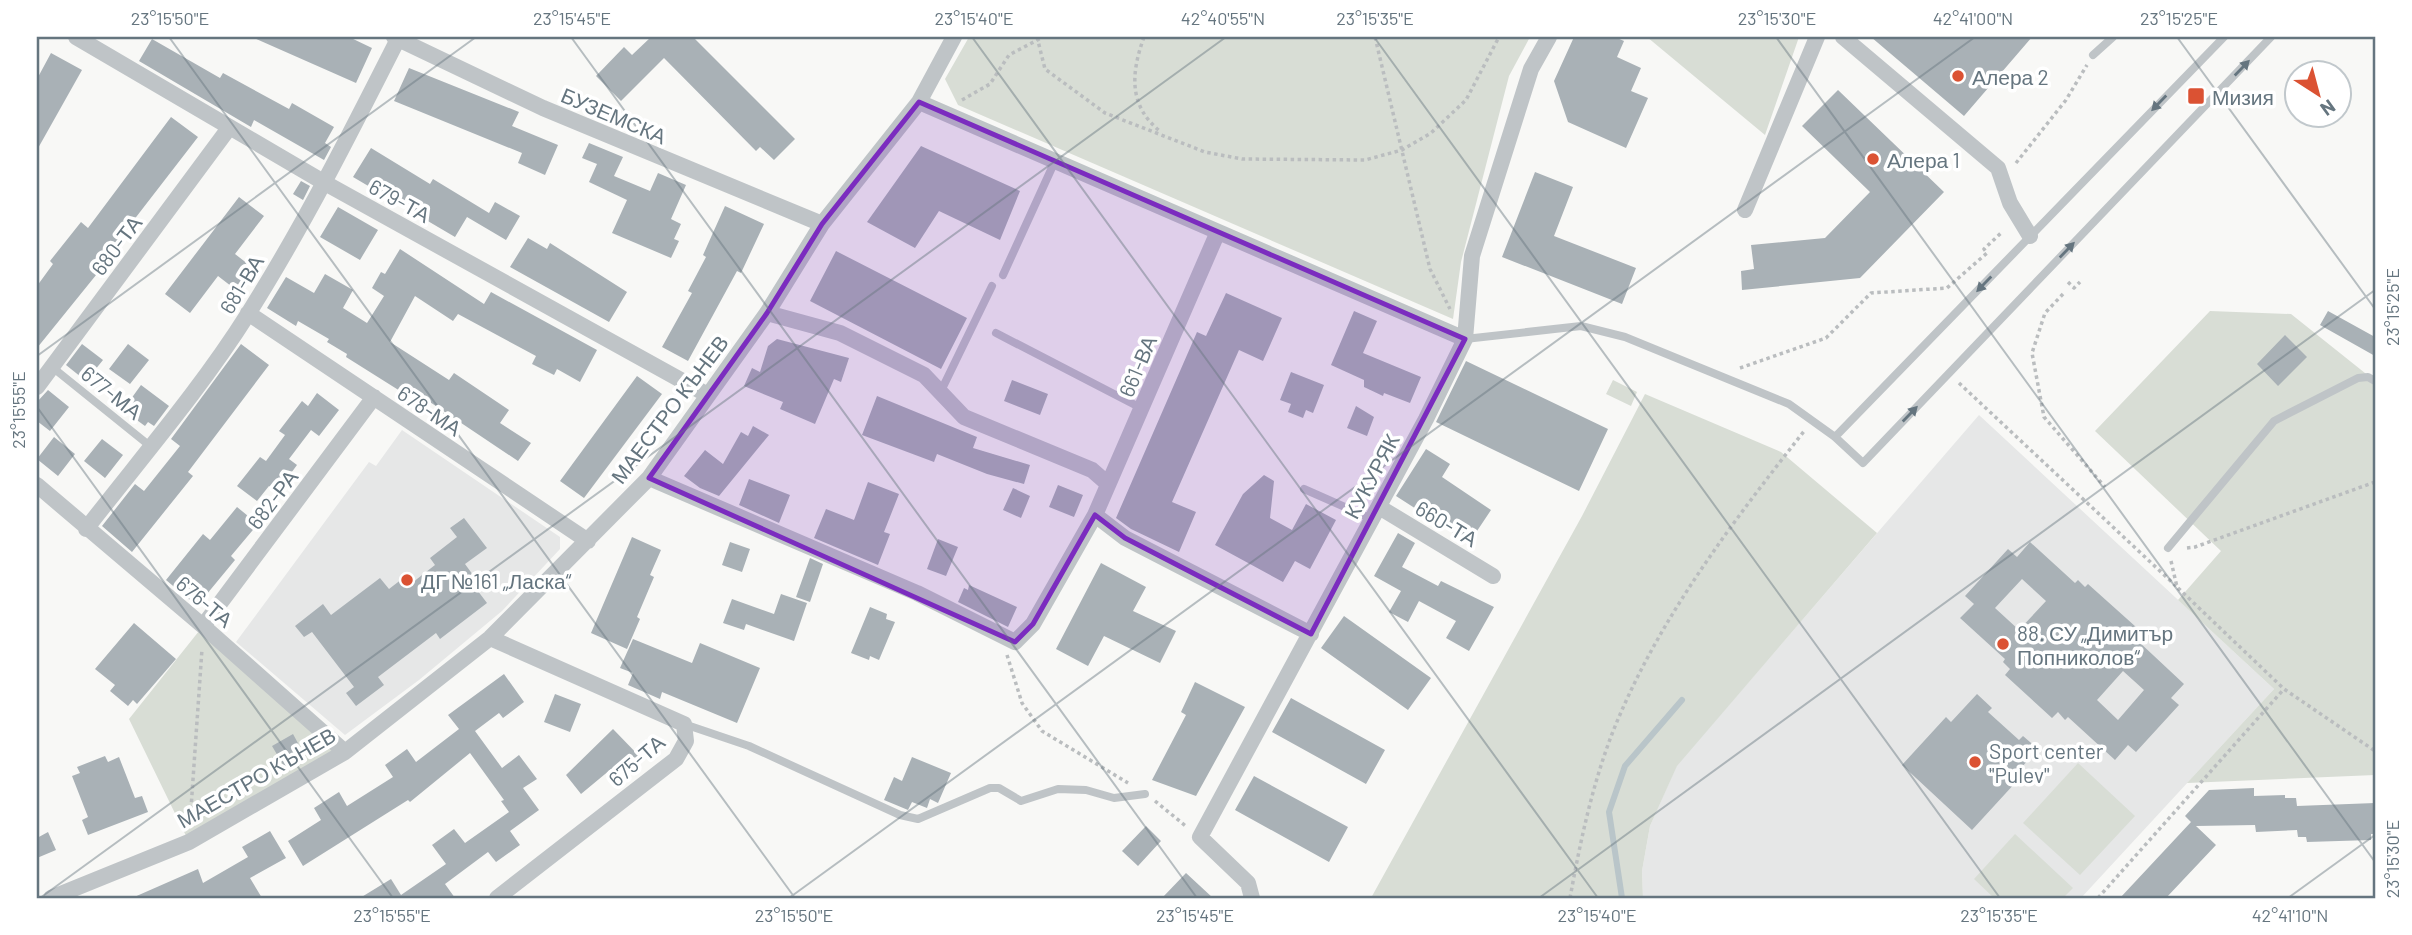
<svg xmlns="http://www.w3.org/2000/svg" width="2412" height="935" font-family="Barlow,sans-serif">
<rect width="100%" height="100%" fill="#f8f8f6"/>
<path fill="#e6e7e7" d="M1979 415 2274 689 2081 898H1643L1642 871 1650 826 1677 765Z
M402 430 560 537V549L502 611 419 680 345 735 236 642 369 462 376 466Z"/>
<path fill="#d8ddd5" d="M969 37H1530L1509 76 1461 262 1453 319 958 105 945 79Z
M1647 37H1799L1765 135Z
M2210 311 2291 314 2375 381V775L2187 783 2274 689 2178 600 2221 551 2095 431Z
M1613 380 1637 392 1631 406 1606 394Z
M1645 394 1781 452 1877 533 1677 766 1650 826 1642 871 1643 898H1371L1582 516Z
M203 626 345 752 189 842 129 719Z
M2078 763 2135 816 2080 875 2023 823Z
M2015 834 2073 888 2063 898H1994L1974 879Z"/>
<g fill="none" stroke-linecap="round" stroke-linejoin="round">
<path stroke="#b9c5c9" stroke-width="6" d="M1622 898 1609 812 1625 766 1682 700"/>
</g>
<path fill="#a9b1b6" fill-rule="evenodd" d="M252 37H349L372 48 356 83Z
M651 37H693L795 139 774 160 760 147 756 151 664 58 621 101 596 76 624 47 632 55Z
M1574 37H1615L1624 41 1617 57 1641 68 1631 91 1648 98 1626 148 1568 122 1554 81Z
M1871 37H2032L1964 116Z
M152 39 220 78 223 73 289 109 292 103 334 127 325 143 331 147 324 160 254 120 251 127 139 61Z
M51 53 82 70 37 150V79Z
M409 68 519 112 512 126 558 145 545 175 518 163 522 153 394 101Z
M1838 90 1944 192 1860 278 1742 290 1741 271 1754 269 1751 245 1825 238 1870 192 1802 126Z
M171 117 198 137 106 256 109 259 37 348V286L53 264 50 261 81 222 88 228Z
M589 143 623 157 614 176 650 191 658 173 686 185 671 219 681 224 674 239 679 241 671 258 612 233 627 200 589 182 597 164 582 158Z
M921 146 1020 191 1000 240 939 211 915 248 867 222Z
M371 148 430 184 433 179 489 213 495 202 520 216 506 240 467 217 455 237 353 177Z
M1535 172 1573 187 1554 236 1636 268 1622 304 1502 257Z
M301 181 310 186 303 200 293 194Z
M239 197 264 216 235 254 257 271 240 293 218 276 190 313 165 294Z
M725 206 764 224 741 273 737 271 688 361 662 347 692 293 688 291 706 257 703 255Z
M338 207 378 230 360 260 320 237Z
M528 238 547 249 550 243 627 292 609 322 510 267Z
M400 249 484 304 491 292 597 350 580 382 557 369 554 375 532 364 536 356 458 314 453 321 415 296 390 342 449 380 454 373 509 410 500 423 531 443 518 461 412 390 408 396 346 357 347 354 327 342 329 339 298 321 296 326 267 308 286 277 314 293 325 274 353 290 343 308 367 323 384 296 372 288 381 272 385 274Z
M836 251 967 318 941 369 810 301Z
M1226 293 1282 318 1263 361 1239 350 1172 502 1196 512 1179 552 1131 529 1116 518 1197 332 1206 336Z
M1354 311 1377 321 1363 353 1421 377 1410 403 1384 393 1383 396 1364 387V380L1331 365Z
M2328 311 2375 337V356L2320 325Z
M2285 335 2307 357 2278 386 2257 364Z
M777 339 849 358 841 382 834 379 815 424 780 409 783 402 744 386 752 368 760 372 768 346Z
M82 344 103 360 86 381 66 365Z
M128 344 149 360 130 384 109 369Z
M241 344 269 365 188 472 193 476 132 552 102 526 135 484 144 491 180 446 171 439Z
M1466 361 1608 429 1579 491 1436 422Z
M1291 372 1324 385 1313 413 1306 410 1303 418 1288 412 1291 404 1280 400Z
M637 376 662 394 584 498 560 481Z
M1012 380 1048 394 1040 415 1004 401Z
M141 385 169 406 154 426 148 422 145 426 123 410Z
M48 390 69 407 50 431 37 421V402Z
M317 393 339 410 319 436 311 430 289 459 297 465 277 492 269 486 257 501 237 486 260 457 266 461 285 435 279 431 302 401 308 406Z
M877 396 977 437 973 448 1030 465 1024 484 987 474 937 454 934 462 862 435Z
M1356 406 1374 417 1367 436 1347 428Z
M753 426 769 435 719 496 700 488 684 476 705 450 723 464 741 432 748 436Z
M54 437 75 454 58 476 37 459Z
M102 439 123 455 105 478 84 461Z
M1426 449 1450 464 1442 477 1491 510 1469 543 1396 496Z
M1264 475 1274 481 1270 518 1292 530 1306 504 1336 520 1310 569 1295 561 1283 582 1215 545 1243 494Z
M749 479 790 495 779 523 739 505Z
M868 482 899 494 884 532 890 534 878 565 814 538 826 509 854 520Z
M1058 485 1083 495 1074 517 1049 507Z
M1013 488 1030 496 1021 518 1003 510Z
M237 507 258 524 231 556 235 560 197 606 166 580 203 534 210 540Z
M464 518 487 548 465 564 473 575 468 578 487 603 440 639 436 633 378 677 384 685 356 706 346 693 354 687 312 632 304 637 295 626 323 604 331 615 380 578 389 589 402 579 408 586 435 565 430 558 457 537 450 528Z
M1398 533 1415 543 1402 567 1438 586 1441 581 1494 607 1469 651 1446 638 1456 621 1419 601 1408 622 1389 612 1401 591 1374 576Z
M632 537 661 550 650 575 654 577 637 617 640 619 627 649 591 633Z
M938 539 958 547 946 576 927 569Z
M730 542 750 549 742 572 722 565Z
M2030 542 2075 583 2078 580 2085 587 2088 584 2136 627 2133 631 2141 638 2138 641 2184 684 2171 698 2179 705 2136 752 2128 745 2115 760 2068 717 2065 720 2058 712 2052 718 2005 675 2010 669 2003 662 2005 659 1960 618 1974 604 1965 596 2008 549 2017 557ZM2022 579 2046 601 2019 630 1995 608ZM2123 671 2144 690 2118 720 2097 700Z
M810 558 823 564 810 602 796 597Z
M1101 563 1146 587 1133 611 1176 631 1160 663 1104 636 1088 666 1056 649Z
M969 585 1017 607 1008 627 958 602 964 588 968 590Z
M781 594 807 603 794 641 746 624 744 630 723 623 732 599 774 614Z
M870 607 887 614 886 619 895 622 879 660 870 656 869 660 851 653Z
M1344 616 1431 678 1408 710 1321 648Z
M134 623 176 659 137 704 133 700 128 706 110 691 115 685 95 669Z
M633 639 692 663 700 643 760 668 737 723 662 692 660 699 628 685 633 673 620 668Z
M504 674 524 702 503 718 499 713 475 731 502 768 519 755 537 779 523 788 539 810 510 831 520 845 496 862 488 852 445 884 455 898H360L391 879 401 895 446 864 432 845 454 829 465 843 509 812 501 801 504 800 470 753 410 802 408 800 303 866 288 841 321 820 314 808 339 792 347 806 393 777 385 765 407 749 416 762 459 729 448 715Z
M1195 682 1245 707 1196 796 1152 780 1186 715 1181 712Z
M555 694 581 704 570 732 544 722Z
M1977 694 1992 708 1988 712 2019 740 2023 736 2038 749 2012 778 2016 782 1972 830 1902 765 1946 717 1951 722Z
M1291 698 1385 750 1366 784 1272 732Z
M613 729 644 761 628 755 581 794 566 775Z
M293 734 305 756 285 768 272 746Z
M105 756 108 762 119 757 135 798 142 796 148 812 88 835 82 820 88 817 72 776 80 773 77 767Z
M912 757 951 773 938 803 930 799 927 808 912 802 908 810 884 800 894 777 902 781Z
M1254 776 1348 827 1329 862 1235 810Z
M2254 788V796L2285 795V798H2296L2297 806 2375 803V834H2371V840L2307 842 2306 837H2298L2297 830 2256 832 2255 825 2196 826 2216 845 2166 898H2120L2191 822 2185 816 2209 790Z
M1146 826 1161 841 1138 866 1122 851Z
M270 831 286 858 250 878 262 898H132L198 869 203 883 248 857 242 847Z
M48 832 56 850 37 858V838Z
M1186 873 1213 898H1162Z"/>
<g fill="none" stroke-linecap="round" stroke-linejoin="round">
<path stroke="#babdbf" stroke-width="3.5" stroke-dasharray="3.5 3.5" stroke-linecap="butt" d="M1037 37 1045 69 1105 113 1205 152 1242 159 1365 160 1402 150 1431 133 1466 100 1499 37
M1144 37C1131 73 1128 106 1161 132
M1375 37 1430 269 1450 309
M962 100 990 84 1009 55 1043 37
M2016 163 2066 100 2087 65
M2068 282 2074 288 2080 282
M2063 294 2045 313 2032 353 2044 417 2105 487
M1740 368 1826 338 1871 293 1947 288 1987 253 1984 249 2001 233
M1959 383 2176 586
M2187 548 2195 547 2375 482
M2171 561 2177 587 2284 689 2375 751
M1007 655 1022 703 1042 731 1128 783
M1155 801 1187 827
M190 823 202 649
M1570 898C1580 843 1592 786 1612 734 1656 622 1731 524 1805 430
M2098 898 2284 689"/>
<path stroke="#bfc4c7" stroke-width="8" d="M2093 55 2113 37
M1003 275 1055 161
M996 333 1141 408
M1465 339 1581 326 1625 337 1789 404 1835 437 1863 463 2271 37
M52 367 150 446
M940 393 992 286
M1835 437 2224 37
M1304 489 1372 519
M2168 548 2274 421 2358 378 2368 377 2375 381
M684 724 749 746 900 815 918 819 990 788H999L1021 801 1058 789 1086 790 1114 798 1145 794"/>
<path stroke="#bfc4c7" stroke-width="16" d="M76 37 325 183 706 394
M394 37 543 108 822 224
M1843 37 1998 168 2010 203 2030 236
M919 102 1465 339
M1745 210 1817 37
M248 313 588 541
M767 313 840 333 924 375 964 417 1092 470 1108 484
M37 387 229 128
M649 478 917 593 1015 642 1033 624 1095 515 1217 234
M37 485 203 626 345 752
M1379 507 1493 576
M1095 515 1125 538 1311 634
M86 529C141 458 200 390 248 314 304 225 351 132 398 39
M203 626 374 397
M490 638 684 724 686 741 676 759 497 898
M51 898 189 842 345 752 490 638 649 478 767 313 822 224 919 102 954 37
M1252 898 1248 883 1200 837 1426 419 1465 339 1472 256 1531 69 1549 37"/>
</g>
<defs><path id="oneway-solid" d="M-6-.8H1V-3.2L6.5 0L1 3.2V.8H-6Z" transform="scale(1.75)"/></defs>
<g fill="#65757f">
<use href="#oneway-solid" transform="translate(2242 68) rotate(-46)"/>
<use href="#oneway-solid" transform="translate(2159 103) rotate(134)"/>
<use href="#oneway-solid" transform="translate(2067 250) rotate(-46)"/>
<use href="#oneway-solid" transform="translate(1984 284) rotate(134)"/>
<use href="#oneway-solid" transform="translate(1910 414) rotate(-46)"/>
</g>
<path fill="#7b2cbf" fill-opacity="0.2" stroke="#7b2cbf" stroke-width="5" stroke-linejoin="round" d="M919 102 1465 339 1311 634 1125 538 1095 515 1033 624 1015 642 649 478 767 313 822 224Z"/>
<path fill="none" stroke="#65757f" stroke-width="2" stroke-opacity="0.45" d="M169 37 795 898M571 37 1197 898M972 37 1598 898M1374 37 2000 898M1776 37 2375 862M2177 37 2375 309M37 356 476 37M37 407 393 898M40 898 1226 37M789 898 1975 37M1539 898 2375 290M2288 898 2375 835"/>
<g fill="#db5233" stroke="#fff" stroke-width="2.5">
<circle cx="1958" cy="76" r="7"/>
<rect x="2187" y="87" width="18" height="18" rx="3.5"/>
<circle cx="1873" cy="159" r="7"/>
<circle cx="407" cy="580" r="7"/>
<circle cx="2003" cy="644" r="7"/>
<circle cx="1975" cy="762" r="7"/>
</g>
<g text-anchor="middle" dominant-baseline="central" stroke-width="7" stroke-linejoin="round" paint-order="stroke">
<g font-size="21" fill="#65757f" stroke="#fff" text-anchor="start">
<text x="1972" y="76">Алера 2</text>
<text x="2212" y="96">Мизия</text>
<text x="1887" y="159">Алера 1</text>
<text x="421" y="580">ДГ №161 „Ласка“</text>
<text x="2017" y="632">88. СУ „Димитър<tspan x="2017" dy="24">Попниколов“</tspan></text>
<text x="1989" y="750">Sport center<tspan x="1989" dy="24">"Pulev"</tspan></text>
</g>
<g font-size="21" fill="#65757f" stroke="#fff">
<text transform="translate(614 115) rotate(23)">БУЗЕМСКА</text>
<text transform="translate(400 200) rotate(29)">679-ТА</text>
<text transform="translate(116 245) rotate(-53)">680-ТА</text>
<text transform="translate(241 284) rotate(-59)">681-ВА</text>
<text transform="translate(1137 366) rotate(-67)">661-ВА</text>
<text transform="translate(112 392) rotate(39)">677-МА</text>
<text transform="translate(669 409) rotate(-53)">МАЕСТРО КЪНЕВ</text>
<text transform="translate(430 410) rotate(34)">678-МА</text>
<text transform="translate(1371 476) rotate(-62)">КУКУРЯК</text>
<text transform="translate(272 499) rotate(-53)">682-РА</text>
<text transform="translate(1447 523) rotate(31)">660-ТА</text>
<text transform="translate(205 601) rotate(40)">676-ТА</text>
<text transform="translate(636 760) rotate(-41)">675-ТА</text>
<text transform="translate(256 777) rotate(-30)">МАЕСТРО КЪНЕВ</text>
</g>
</g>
<rect width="2412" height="935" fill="none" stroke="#ffffff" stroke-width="77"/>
<g transform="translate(2318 94) rotate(144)"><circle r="33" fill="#ffffff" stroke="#c1c8cc" stroke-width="2"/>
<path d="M0-5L12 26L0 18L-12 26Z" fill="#db5233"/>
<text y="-10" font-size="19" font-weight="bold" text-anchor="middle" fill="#65757f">N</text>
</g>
<rect x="38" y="38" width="2336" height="859" fill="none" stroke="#65757f" stroke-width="2.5"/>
<g font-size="18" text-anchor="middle" fill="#65757f">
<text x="170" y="25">23°15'50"E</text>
<text x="572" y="25">23°15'45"E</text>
<text x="974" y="25">23°15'40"E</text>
<text x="1223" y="25">42°40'55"N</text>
<text x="1375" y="25">23°15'35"E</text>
<text x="1777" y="25">23°15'30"E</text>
<text x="1973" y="25">42°41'00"N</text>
<text x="2179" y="25">23°15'25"E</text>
<text transform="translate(2393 307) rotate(-90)" y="6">23°15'25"E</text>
<text transform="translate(19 410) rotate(-90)" y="6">23°15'55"E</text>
<text transform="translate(2393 859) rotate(-90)" y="6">23°15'30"E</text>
<text x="392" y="922">23°15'55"E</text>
<text x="794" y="922">23°15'50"E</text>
<text x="1195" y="922">23°15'45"E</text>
<text x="1597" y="922">23°15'40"E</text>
<text x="1999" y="922">23°15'35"E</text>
<text x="2290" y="922">42°41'10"N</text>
</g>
</svg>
